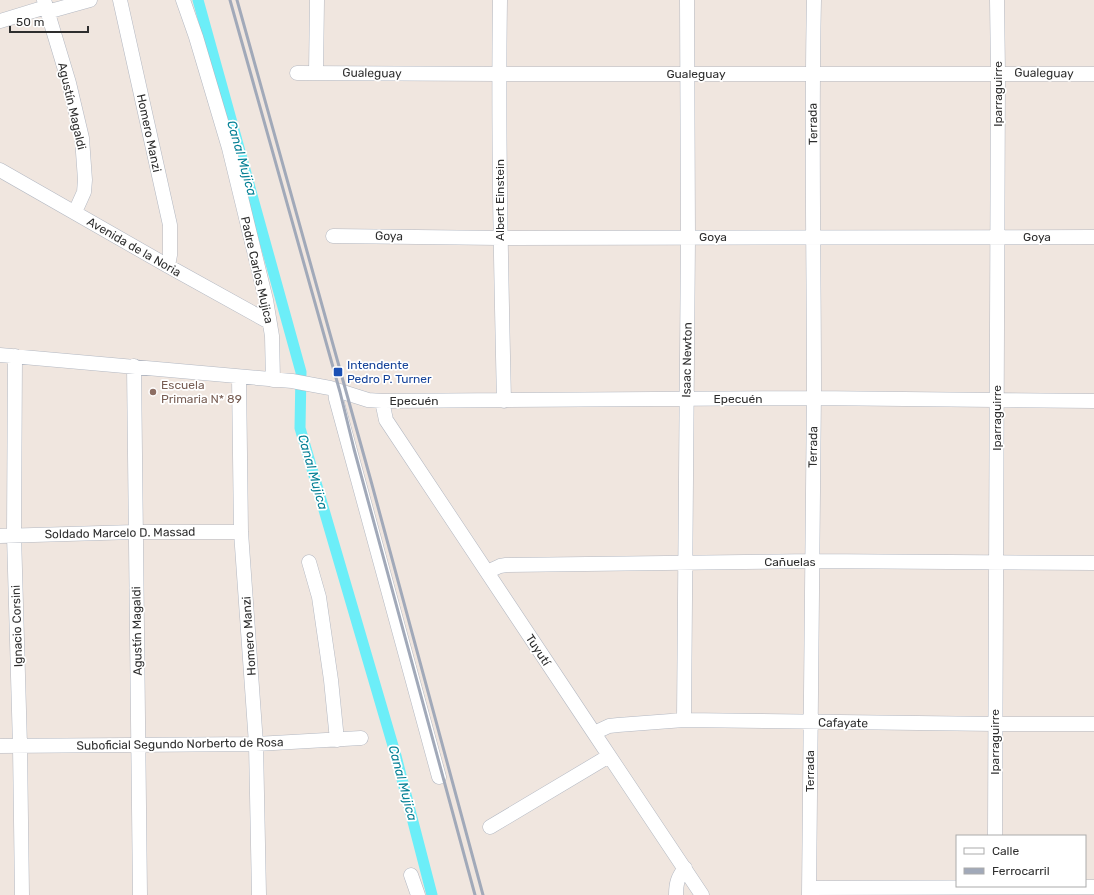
<svg xmlns="http://www.w3.org/2000/svg" width="1094" height="895" font-family="Rubik,sans-serif">
<rect width="100%" height="100%" fill="#f0e6df"/>
<g fill="none" stroke-linecap="round" stroke-linejoin="round">
<path stroke="#6ceef8" stroke-width="11" d="M198 0 301 372 300 428 396 756 432 895"/>
<defs>
<path id="minor" d="M44 0 69 83 82 138 85 180 84 192 75 212
M120 0 170 225V255L168 266
M183 0 196 37 229 148 266 300 272 336 273 380
M500 0C498 134 501 267 504 401
M47 12 90 0
M0 21 46 7
M297 73 499 74H1094
M316 73 317 0
M0 170 168 266 269 322
M333 236 500 238 1094 237
M0 355 292 381 330 388 368 400 382 401 813 398 1094 401
M15 356 14 535 20 746 22 895
M134 366 140 895
M239 377 241 532 256 744 259 895
M335 390 336 399 439 777
M382 401 386 420 594 733 702 895
M0 536 135 532H241
M309 562 319 597 331 680 337 740
M487 572 500 566 506 565 812 561 1094 563
M684 720 688 237 687 0
M594 733 609 726 618 725 684 720 995 724H1094
M0 746 256 744 361 738
M490 827 609 756
M995 836 998 73 997 0
M411 875 418 895
M809 888 1094 887
M676 895C676 883 678 877 685 868
M809 895C810 727 813 559 814 391 814 261 811 130 814 0"/>
</defs>
<use href="#minor" stroke="#b3b8c2" stroke-width="15"/>
<use href="#minor" stroke="#fff" stroke-width="14"/>
<path stroke="#a1a9b9" stroke-width="3" d="M230 0 340 392 354 449 475 895
M237 0 371 481 483 895"/>
</g>
<rect fill="#1a4fb4" stroke="#fff" stroke-width="1.5" x="333" y="367" width="10" height="10" rx="2"/>
<circle fill="#8d6e63" stroke="#fff" stroke-width="1.5" cx="153" cy="392" r="4"/>
<g text-anchor="middle" dominant-baseline="central" stroke-width="3.5" stroke-linejoin="round" paint-order="stroke">
<g font-size="12" fill="#2e2e2e" stroke="#fff">
<text transform="translate(372 73) rotate(1)">Gualeguay</text>
<text transform="translate(1044 73) rotate(1)">Gualeguay</text>
<text x="696" y="74">Gualeguay</text>
<text transform="translate(998 94) rotate(-90)">Iparraguirre</text>
<text transform="translate(72 106) rotate(77)">Agustín Magaldi</text>
<text transform="translate(813 124) rotate(-91)">Terrada</text>
<text transform="translate(149 133) rotate(78)">Homero Manzi</text>
<text transform="translate(500 200) rotate(-90)">Albert Einstein</text>
<text transform="translate(389 236) rotate(1)">Goya</text>
<text x="713" y="237">Goya</text>
<text x="1037" y="237">Goya</text>
<text transform="translate(134 247) rotate(30)">Avenida de la Noria</text>
<text transform="translate(257 270) rotate(77)">Padre Carlos Mujica</text>
<text transform="translate(687 360) rotate(-89)">Isaac Newton</text>
<text x="738" y="399">Epecuén</text>
<text x="414" y="401">Epecuén</text>
<text transform="translate(997 418) rotate(-90)">Iparraguirre</text>
<text transform="translate(813 447) rotate(-89)">Terrada</text>
<text transform="translate(120 533) rotate(-1)">Soldado Marcelo D. Massad</text>
<text x="790" y="562">Cañuelas</text>
<text transform="translate(17 626) rotate(-92)">Ignacio Corsini</text>
<text transform="translate(137 631) rotate(-91)">Agustín Magaldi</text>
<text transform="translate(249 636) rotate(-94)">Homero Manzi</text>
<text transform="translate(538 650) rotate(57)">Tuyutí</text>
<text transform="translate(843 723) rotate(1)">Cafayate</text>
<text transform="translate(995 742) rotate(-90)">Iparraguirre</text>
<text transform="translate(180 744) rotate(-1)">Suboficial Segundo Norberto de Rosa</text>
<text transform="translate(810 771) rotate(-90)">Terrada</text>
</g>
<g font-size="12" fill="#164399" stroke="#fff" text-anchor="start">
<text x="347" y="365">Intendente<tspan x="347" dy="14">Pedro P. Turner</tspan></text>
</g>
<g font-size="12" fill="#785e54" stroke="#fff" text-anchor="start">
<text x="161" y="385">Escuela<tspan x="161" dy="14">Primaria N* 89</tspan></text>
</g>
<g font-size="13" font-style="italic" fill="#058095" stroke="#fff">
<text transform="translate(242 158) rotate(74)">Canal Mujica</text>
<text transform="translate(313 472) rotate(74)">Canal Mujica</text>
<text transform="translate(403 783) rotate(75)">Canal Mujica</text>
</g>
</g>
<rect x="956" y="835" width="130" height="52" fill="#ffffff" stroke="#ababab"/>
<rect x="964" y="848" width="20" height="6" fill="#ffffff" stroke="#ababab"/>
<text x="992" y="855" font-size="12" fill="#2e2e2e">Calle</text>
<rect x="964" y="868" width="20" height="6" fill="#a1a9b9" stroke="#ababab"/>
<text x="992" y="875" font-size="12" fill="#2e2e2e">Ferrocarril</text>
<path d="M10 26v6h78v-6" fill="none" stroke="#2e2e2e" stroke-width="2"/>
<text x="16" y="26" font-size="12" fill="#2e2e2e" stroke="#ffffff" stroke-width="3" paint-order="stroke">50 m</text>
</svg>
